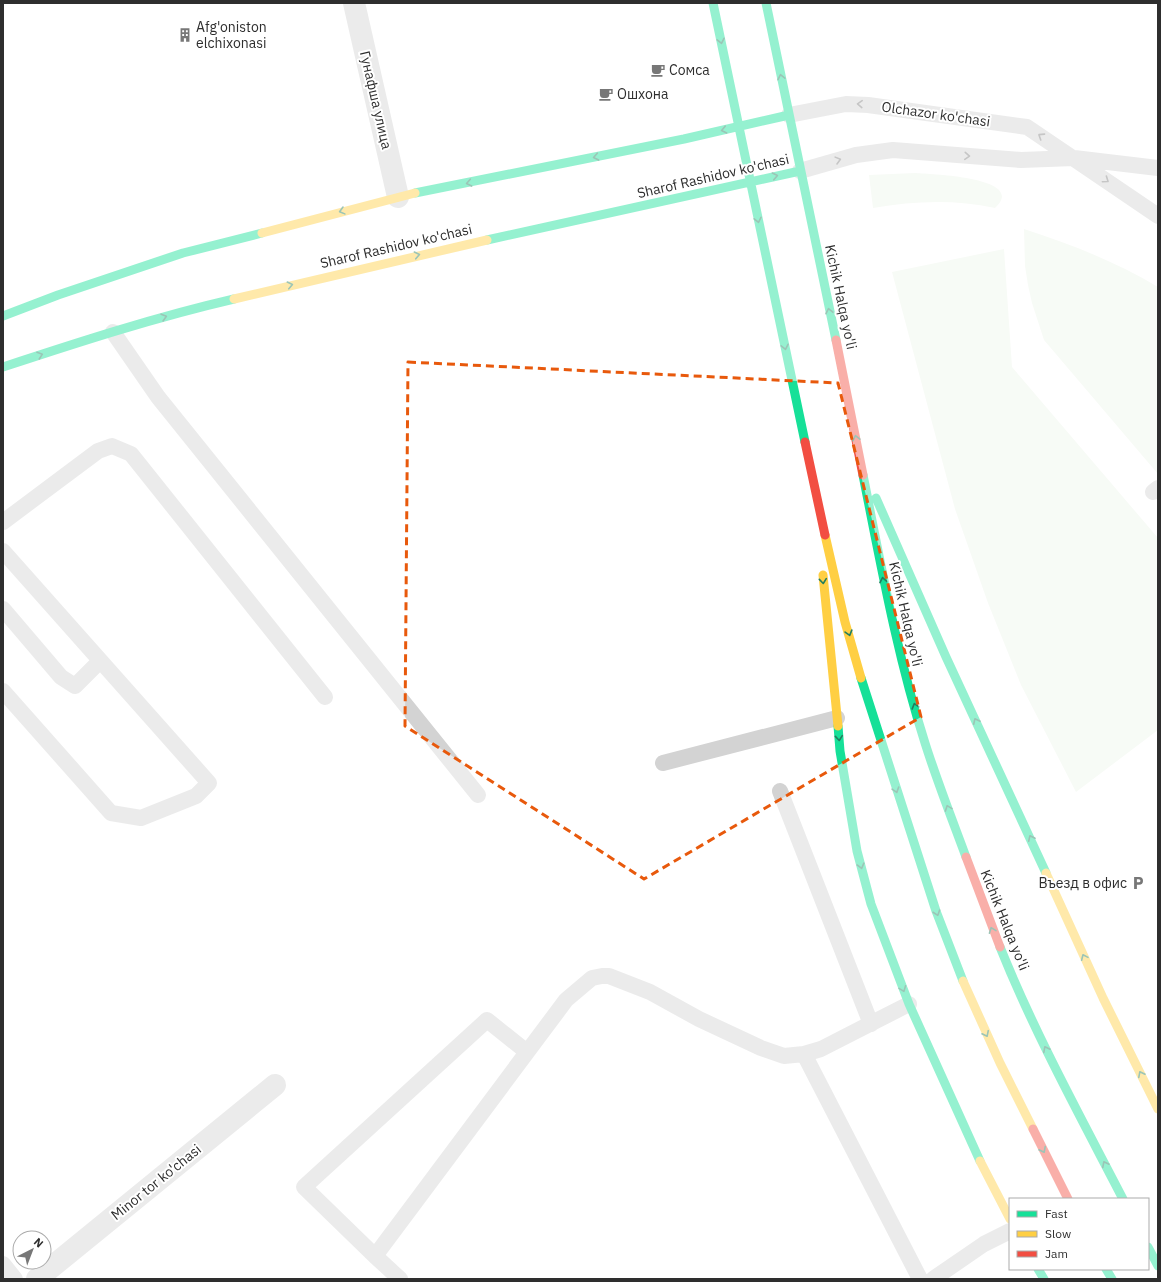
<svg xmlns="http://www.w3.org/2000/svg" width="1161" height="1282" font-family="'IBM Plex Sans',sans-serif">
<rect width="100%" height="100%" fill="#fff"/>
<path fill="#eef5eb" d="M915 173C928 174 1029 177 995 208 954 199 914 201 873 208L869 175Z
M1024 229C1071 244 1116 262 1158 287V474L1044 340 1032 303 1028 285 1025 266Z
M1004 249 1012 367 1158 538V730L1076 792 1021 685 988 603 955 509 892 272Z"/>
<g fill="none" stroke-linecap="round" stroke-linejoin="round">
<path stroke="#d3d3d3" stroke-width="16" d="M789 115 846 104 868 105 1027 127 1158 216
M800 171 856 155 893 150 1021 160 1074 158 1158 168
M113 332 158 397 478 795
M1153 492 1158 488
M3 522 98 451 112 446 131 454 325 697
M3 551 209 783 196 796 141 818 111 813 3 691
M3 609 61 677 75 686 100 661
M663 763 837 718
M780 791 871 1024
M804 1054 920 1279
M375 1256 304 1187 487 1020 527 1052
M3 1264 15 1279
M400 1279 375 1256 566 1000 592 978 602 976H609L650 992 699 1019 761 1048 784 1056 804 1054 821 1049 909 1004
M933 1279 984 1244 1010 1231"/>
<path stroke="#d3d3d3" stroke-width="22" d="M354 3 398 197
M37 1279 275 1085"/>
<path stroke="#16e098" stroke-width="9" d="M713 3 805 442
M766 3 836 340
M415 193 684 139 789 115
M487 240 800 171
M3 316 58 295 183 253 262 233
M3 367C79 342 156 317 234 299
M863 475C881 565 897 655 925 743 937 781 952 819 966 857
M876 498 946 657 1046 873
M861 678 936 911 963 981
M838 726 840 751 857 851 871 904 909 1004 980 1161
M1000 947C1035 1034 1080 1116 1123 1199
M1148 1247 1158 1266
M1038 1269 1044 1279
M1106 1269 1112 1279"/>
<path stroke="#ffcf43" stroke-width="9" d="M262 233 415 193
M234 299 487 240
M825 535 845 622 861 678
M823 575 838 726
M1046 873 1103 998 1158 1109
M963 981 1000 1063 1033 1129
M980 1161 1010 1219"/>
<path stroke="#f24e42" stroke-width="9" d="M836 340 863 475
M805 442 825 535
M966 857 1000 947
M1033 1129 1068 1199"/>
</g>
<defs><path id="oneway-chevron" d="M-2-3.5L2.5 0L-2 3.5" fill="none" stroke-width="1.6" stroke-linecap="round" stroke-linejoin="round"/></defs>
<g stroke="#237e5e">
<use href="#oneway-chevron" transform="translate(721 41) rotate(78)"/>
<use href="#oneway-chevron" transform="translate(781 77) rotate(-102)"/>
<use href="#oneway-chevron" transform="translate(724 130) rotate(168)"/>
<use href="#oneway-chevron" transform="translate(596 157) rotate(169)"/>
<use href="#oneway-chevron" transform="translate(775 176) rotate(-12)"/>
<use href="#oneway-chevron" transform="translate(469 183) rotate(169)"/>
<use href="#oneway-chevron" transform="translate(342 211) rotate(165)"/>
<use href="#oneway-chevron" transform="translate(758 220) rotate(78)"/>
<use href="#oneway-chevron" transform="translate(417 255) rotate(-12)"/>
<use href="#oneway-chevron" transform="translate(290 285) rotate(-13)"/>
<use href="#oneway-chevron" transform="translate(829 311) rotate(-102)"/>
<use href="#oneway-chevron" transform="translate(164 317) rotate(-16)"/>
<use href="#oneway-chevron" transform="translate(785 347) rotate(78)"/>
<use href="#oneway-chevron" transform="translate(40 355) rotate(-19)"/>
<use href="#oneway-chevron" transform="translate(856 438) rotate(-102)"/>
<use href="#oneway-chevron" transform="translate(883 580) rotate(-101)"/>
<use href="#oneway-chevron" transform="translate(823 581) rotate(84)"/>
<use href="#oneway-chevron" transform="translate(849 633) rotate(74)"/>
<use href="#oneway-chevron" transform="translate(915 706) rotate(-106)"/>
<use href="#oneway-chevron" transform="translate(976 721) rotate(-115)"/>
<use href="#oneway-chevron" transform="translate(839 738) rotate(84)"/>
<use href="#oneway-chevron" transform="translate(896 790) rotate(72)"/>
<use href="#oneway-chevron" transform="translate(948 808) rotate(-110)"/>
<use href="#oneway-chevron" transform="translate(1031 838) rotate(-115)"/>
<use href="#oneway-chevron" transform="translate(861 866) rotate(75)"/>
<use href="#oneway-chevron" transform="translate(937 913) rotate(71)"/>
<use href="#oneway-chevron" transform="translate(992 930) rotate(-111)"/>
<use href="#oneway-chevron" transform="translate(1084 957) rotate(-114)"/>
<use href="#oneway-chevron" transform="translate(903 989) rotate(69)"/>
<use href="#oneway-chevron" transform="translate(986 1034) rotate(64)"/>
<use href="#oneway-chevron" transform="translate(1046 1049) rotate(-117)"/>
<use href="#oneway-chevron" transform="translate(1141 1074) rotate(-117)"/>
<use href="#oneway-chevron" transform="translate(1043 1150) rotate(63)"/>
<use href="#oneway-chevron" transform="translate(1105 1164) rotate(-117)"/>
</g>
<g stroke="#808080">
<use href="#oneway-chevron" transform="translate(860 104) rotate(-177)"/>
<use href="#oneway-chevron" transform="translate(1041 136) rotate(-147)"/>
<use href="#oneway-chevron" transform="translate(967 156) rotate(4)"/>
<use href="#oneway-chevron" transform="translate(838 160) rotate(-15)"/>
<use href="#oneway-chevron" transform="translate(1106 180) rotate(35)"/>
</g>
<path d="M0 0H1161V1282H0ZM408 362 838 383 921 717 644 879 405 726Z" fill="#fff" fill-opacity=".55" fill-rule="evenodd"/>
<path fill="none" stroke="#e8590c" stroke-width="3" stroke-dasharray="8 5" stroke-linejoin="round" d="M408 362 838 383 921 717 644 879 405 726Z"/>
<defs>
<symbol id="building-bare" viewBox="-9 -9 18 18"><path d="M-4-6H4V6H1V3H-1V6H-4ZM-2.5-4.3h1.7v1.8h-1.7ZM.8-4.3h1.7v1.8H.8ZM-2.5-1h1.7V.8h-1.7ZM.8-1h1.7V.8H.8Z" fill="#777" stroke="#fff" stroke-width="2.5" paint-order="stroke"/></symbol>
<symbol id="cafe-bare" viewBox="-9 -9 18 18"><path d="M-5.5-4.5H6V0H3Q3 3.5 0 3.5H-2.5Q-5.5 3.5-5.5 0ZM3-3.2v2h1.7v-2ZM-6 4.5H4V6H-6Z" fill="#777" stroke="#fff" stroke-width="2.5" paint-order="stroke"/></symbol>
<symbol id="parking-bare" viewBox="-9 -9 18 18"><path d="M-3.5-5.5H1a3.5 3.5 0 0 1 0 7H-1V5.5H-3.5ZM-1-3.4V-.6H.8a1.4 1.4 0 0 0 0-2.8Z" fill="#777" stroke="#fff" stroke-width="2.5" paint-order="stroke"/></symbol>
</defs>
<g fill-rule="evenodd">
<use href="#building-bare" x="175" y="25" width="20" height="20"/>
<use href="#cafe-bare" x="648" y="60" width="20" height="20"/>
<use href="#cafe-bare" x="596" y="84" width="20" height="20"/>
<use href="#parking-bare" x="1128" y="873" width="20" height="20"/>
</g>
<g text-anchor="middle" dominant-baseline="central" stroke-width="4" stroke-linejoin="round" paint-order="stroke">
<g font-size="14" fill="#2e2e2e" stroke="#fff" text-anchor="start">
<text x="196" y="27">Afg'oniston<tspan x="196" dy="16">elchixonasi</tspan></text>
<text x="669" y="70">Сомса</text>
<text x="617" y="94">Ошхона</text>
<text x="1127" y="883" text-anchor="end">Въезд в офис</text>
</g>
<g font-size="14" fill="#2e2e2e" stroke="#fff">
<text transform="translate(376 100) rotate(77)">Гунафша улица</text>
<text transform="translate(936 114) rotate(8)">Olchazor ko'chasi</text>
<text transform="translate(713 176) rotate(-13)">Sharof Rashidov ko'chasi</text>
<text transform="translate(396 246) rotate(-13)">Sharof Rashidov ko'chasi</text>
<text transform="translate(841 297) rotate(78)">Kichik Halqa yo'li</text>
<text transform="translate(906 614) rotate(77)">Kichik Halqa yo'li</text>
<text transform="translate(1005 920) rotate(68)">Kichik Halqa yo'li</text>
<text transform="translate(156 1182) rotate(-39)">Minor tor ko'chasi</text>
</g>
</g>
<rect width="1161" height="1282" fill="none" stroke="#2e2e2e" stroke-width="8"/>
<rect x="1009" y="1198" width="140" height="72" fill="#ffffff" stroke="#ababab"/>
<rect x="1017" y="1211" width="20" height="6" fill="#16e098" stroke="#ababab"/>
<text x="1045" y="1218" font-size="12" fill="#2e2e2e">Fast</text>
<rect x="1017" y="1231" width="20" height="6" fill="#ffcf43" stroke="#ababab"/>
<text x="1045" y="1238" font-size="12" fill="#2e2e2e">Slow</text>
<rect x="1017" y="1251" width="20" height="6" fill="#f24e42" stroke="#ababab"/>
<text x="1045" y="1258" font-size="12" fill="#2e2e2e">Jam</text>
<g transform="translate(32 1250) rotate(42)"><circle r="19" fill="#ffffff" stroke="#ababab"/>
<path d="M0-3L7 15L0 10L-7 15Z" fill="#777777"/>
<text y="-6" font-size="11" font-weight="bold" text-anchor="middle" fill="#2e2e2e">N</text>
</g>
</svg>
